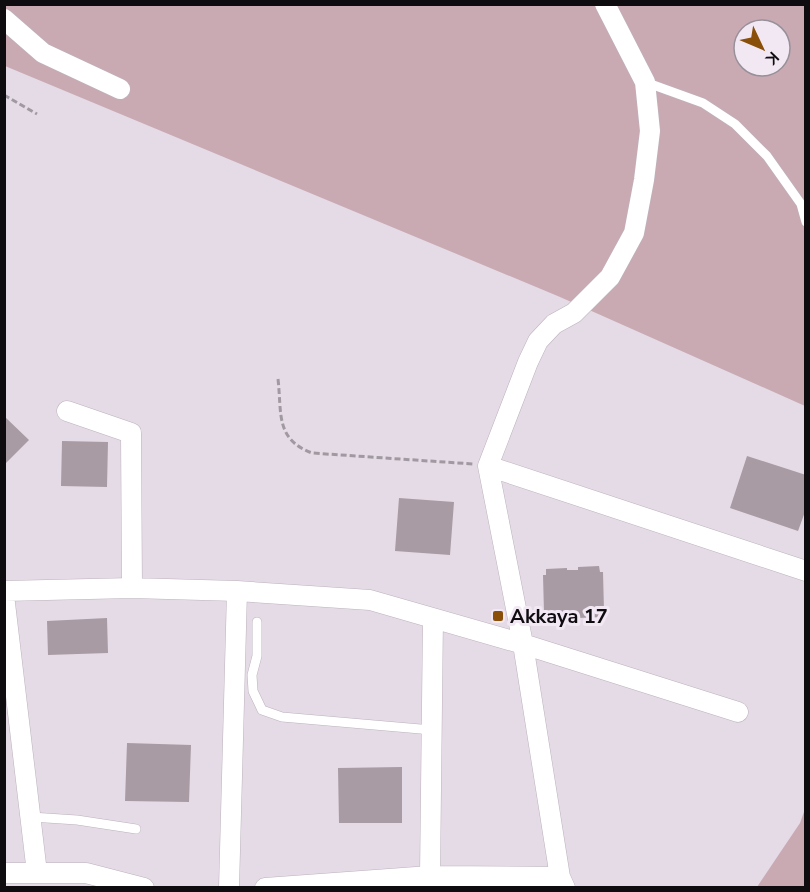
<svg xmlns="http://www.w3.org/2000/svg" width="810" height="892" font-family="'Nunito Sans',sans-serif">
<rect width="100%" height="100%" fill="#e5dbe6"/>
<path fill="#caaab2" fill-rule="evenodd" d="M4 5H805V406L560 297 5 66ZM744 30H780V66H744Z
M805 809V887H757L800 823Z"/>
<path fill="#a89ba3" d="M4 416 29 440 4 465Z
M62 441 108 442 107 487 61 486Z
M747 456 806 475V509L798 531 730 508Z
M399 498 454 502 450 555 395 551Z
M599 566 600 572H603L604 611H601V617L578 618V615L571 616V618L548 619V613H544L543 575H546V569L567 568V570H578V567Z
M107 618 108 653 48 655 47 621Z
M127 743 191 745 189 802 125 801Z
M402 767V823H339L338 768Z"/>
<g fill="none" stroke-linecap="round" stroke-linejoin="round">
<defs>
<path id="service" d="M645 82 703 103 735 124 767 156 801 204 806 222
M257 622V656L252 675 253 691 262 710 282 717 432 730
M31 817 77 820 136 829"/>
<path id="minor" d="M4 19 43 53 120 89
M67 411 131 433 132 588
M488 466 806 571
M4 591 132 588 237 591 370 600 523 644 738 712
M4 595 37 873
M4 873H86L144 888
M430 876 433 618
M229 888 237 591
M265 888 430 876 560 877
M565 888 560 877 523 644 488 466 528 362 538 341 554 324 574 313 610 277 634 233 644 180 650 131 645 82 605 4"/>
</defs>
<use href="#service" stroke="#bcb2bd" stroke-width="10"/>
<use href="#minor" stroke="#bcb2bd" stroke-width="21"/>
<path stroke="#a199a2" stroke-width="3" stroke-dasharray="6 3" stroke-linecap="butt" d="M4 95 37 114
M278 379C282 414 275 439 312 453L473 464"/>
<use href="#service" stroke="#fff" stroke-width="9"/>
<use href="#minor" stroke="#fff" stroke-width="20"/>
</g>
<rect fill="#8a4f09" stroke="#f2e8f4" stroke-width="2" x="492" y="610" width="12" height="12" rx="3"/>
<g text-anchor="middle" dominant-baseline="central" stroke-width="6" stroke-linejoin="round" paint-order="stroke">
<g font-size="20" font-weight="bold" fill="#0f0c10" stroke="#f2e8f4" text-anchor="start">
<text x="510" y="616">Akkaya 17</text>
</g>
</g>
<rect width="810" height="892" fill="none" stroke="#0f0c10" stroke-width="12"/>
<g transform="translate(762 48) rotate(134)"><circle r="28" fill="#f2e8f4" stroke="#979099" stroke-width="1.5"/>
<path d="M0-4.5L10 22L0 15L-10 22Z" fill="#8a4f09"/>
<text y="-9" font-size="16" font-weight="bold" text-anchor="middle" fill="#0f0c10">K</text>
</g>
</svg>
